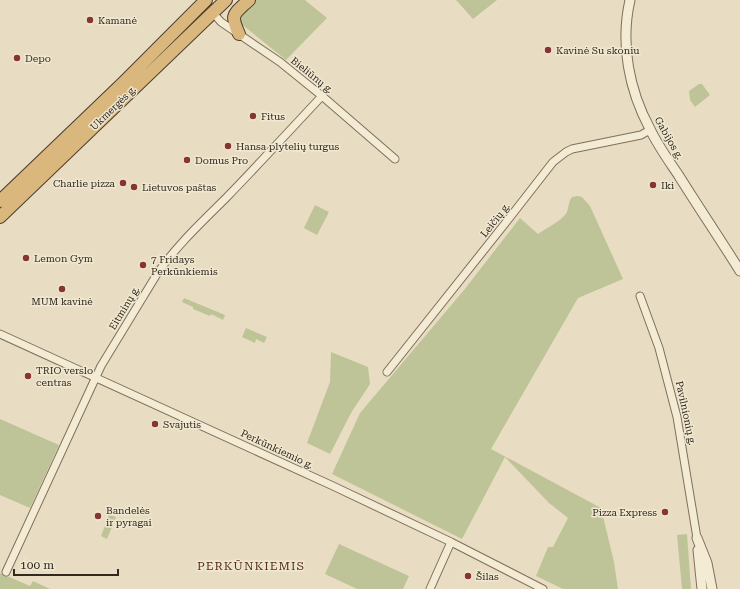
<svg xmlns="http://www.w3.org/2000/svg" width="740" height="589" font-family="'Roboto Serif',serif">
<rect width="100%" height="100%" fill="#e8ddc2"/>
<path fill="#bec498" d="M253 0H305L327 18 286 60 240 23C239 12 246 7 253 0Z
M456 0H497L473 19Z
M699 84H702L710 95 695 107 690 100 689 91Z
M578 196 582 197 590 206 623 279 578 298 491 449 601 508 614 562 618 589H563L536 576 548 547H553L568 518 549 503 505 457 462 539 332 474 360 413 464 290 520 218 538 234C545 229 563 220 567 212 569 206 568 203 572 197Z
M315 205 329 212 317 235 304 228Z
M184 298 225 315 223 320 211 314 210 316 193 309V307L182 302Z
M246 328 267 337 264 343 256 339 255 343 242 337Z
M331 352 368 367 370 384 351 413 330 454 307 443 330 382Z
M0 419 59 445 30 508 0 495Z
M109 515 116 517 107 539 101 536Z
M687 534 691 589H682L677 535Z
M339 544 409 576 403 589H357L325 574Z
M0 573 30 586 33 581 50 589H0Z"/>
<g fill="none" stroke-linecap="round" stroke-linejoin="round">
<defs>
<path id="minor" d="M213 13 221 22 280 62 322 96 395 159
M640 296 659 348 677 417 697 538
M0 334 333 486 451 542 543 589
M387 372 507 221 553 162 566 152 572 149 641 135 650 130
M6 572 101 366 157 274C176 246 202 222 226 198 259 164 290 130 322 96
M430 589 451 542"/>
<path id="tertiary" d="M630 0C620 44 629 90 650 129 658 146 669 161 679 176 699 208 720 239 740 271
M697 538 707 563 712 589
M698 550 702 589"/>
<path id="trunk" d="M239 34C230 14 233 15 249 0
M0 201 123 83 206 0
M0 217 226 0"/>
</defs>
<use href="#minor" stroke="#7f6f5c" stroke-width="9"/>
<use href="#tertiary" stroke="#7f6f5c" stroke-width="11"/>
<use href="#trunk" stroke="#4d3e2f" stroke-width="14"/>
<use href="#minor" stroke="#f4ebd4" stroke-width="7"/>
<use href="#tertiary" stroke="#f4ebd4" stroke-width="9"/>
<use href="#trunk" stroke="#dab87d" stroke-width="12"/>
</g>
<g fill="#873433" stroke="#f0e8d1" stroke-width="1.5">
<circle cx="90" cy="20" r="4"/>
<circle cx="548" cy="50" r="4"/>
<circle cx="17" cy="58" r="4"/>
<circle cx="253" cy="116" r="4"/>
<circle cx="228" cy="146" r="4"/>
<circle cx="187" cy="160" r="4"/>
<circle cx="123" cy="183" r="4"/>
<circle cx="653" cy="185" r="4"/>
<circle cx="134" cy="187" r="4"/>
<circle cx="26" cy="258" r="4"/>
<circle cx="143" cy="265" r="4"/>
<circle cx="62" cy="289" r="4"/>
<circle cx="28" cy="376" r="4"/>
<circle cx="155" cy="424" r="4"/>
<circle cx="665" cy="512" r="4"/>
<circle cx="98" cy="516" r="4"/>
<circle cx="468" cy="576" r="4"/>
</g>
<g text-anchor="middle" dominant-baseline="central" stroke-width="3" stroke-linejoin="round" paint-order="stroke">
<g font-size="10" fill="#31281e" stroke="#f0e8d1" text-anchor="start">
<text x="98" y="20">Kamanė</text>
<text x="556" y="50">Kavinė Su skoniu</text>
<text x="25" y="58">Depo</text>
<text x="261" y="116">Fitus</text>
<text x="236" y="146">Hansa plytelių turgus</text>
<text x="195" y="160">Domus Pro</text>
<text x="115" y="183" text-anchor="end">Charlie pizza</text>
<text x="661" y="185">Iki</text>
<text x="142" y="187">Lietuvos paštas</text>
<text x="34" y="258">Lemon Gym</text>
<text x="151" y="259">7 Fridays<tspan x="151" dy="12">Perkūnkiemis</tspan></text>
<text x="62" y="301" text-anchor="middle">MUM kavinė</text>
<text x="36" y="370">TRIO verslo<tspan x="36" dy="12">centras</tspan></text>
<text x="163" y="424">Svajutis</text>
<text x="106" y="510">Bandelės<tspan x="106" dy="12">ir pyragai</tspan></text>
<text x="657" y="512" text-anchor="end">Pizza Express</text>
<text x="476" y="576">Šilas</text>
</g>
<g font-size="10" fill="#31281e" stroke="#f0e8d1">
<text transform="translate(312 75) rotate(39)">Bieliūnų g.</text>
<text transform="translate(113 108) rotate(-44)">Ukmergės g.</text>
<text transform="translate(669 138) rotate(60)">Gabijos g.</text>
<text transform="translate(495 220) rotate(-52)">Leičių g.</text>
<text transform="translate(124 308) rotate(-59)">Eitminų g.</text>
<text transform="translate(686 413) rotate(78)">Pavilnionių g.</text>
<text transform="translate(277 449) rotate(25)">Perkūnkiemio g.</text>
</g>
<g font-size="12" letter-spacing="1" fill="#582f23" stroke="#f0e8d1">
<text x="251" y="566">PERKŪNKIEMIS</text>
</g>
</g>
<path d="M14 569v6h104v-6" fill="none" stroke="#31281e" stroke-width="2"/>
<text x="20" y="569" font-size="12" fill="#31281e" stroke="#f0e8d1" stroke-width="3" paint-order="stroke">100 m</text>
</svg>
